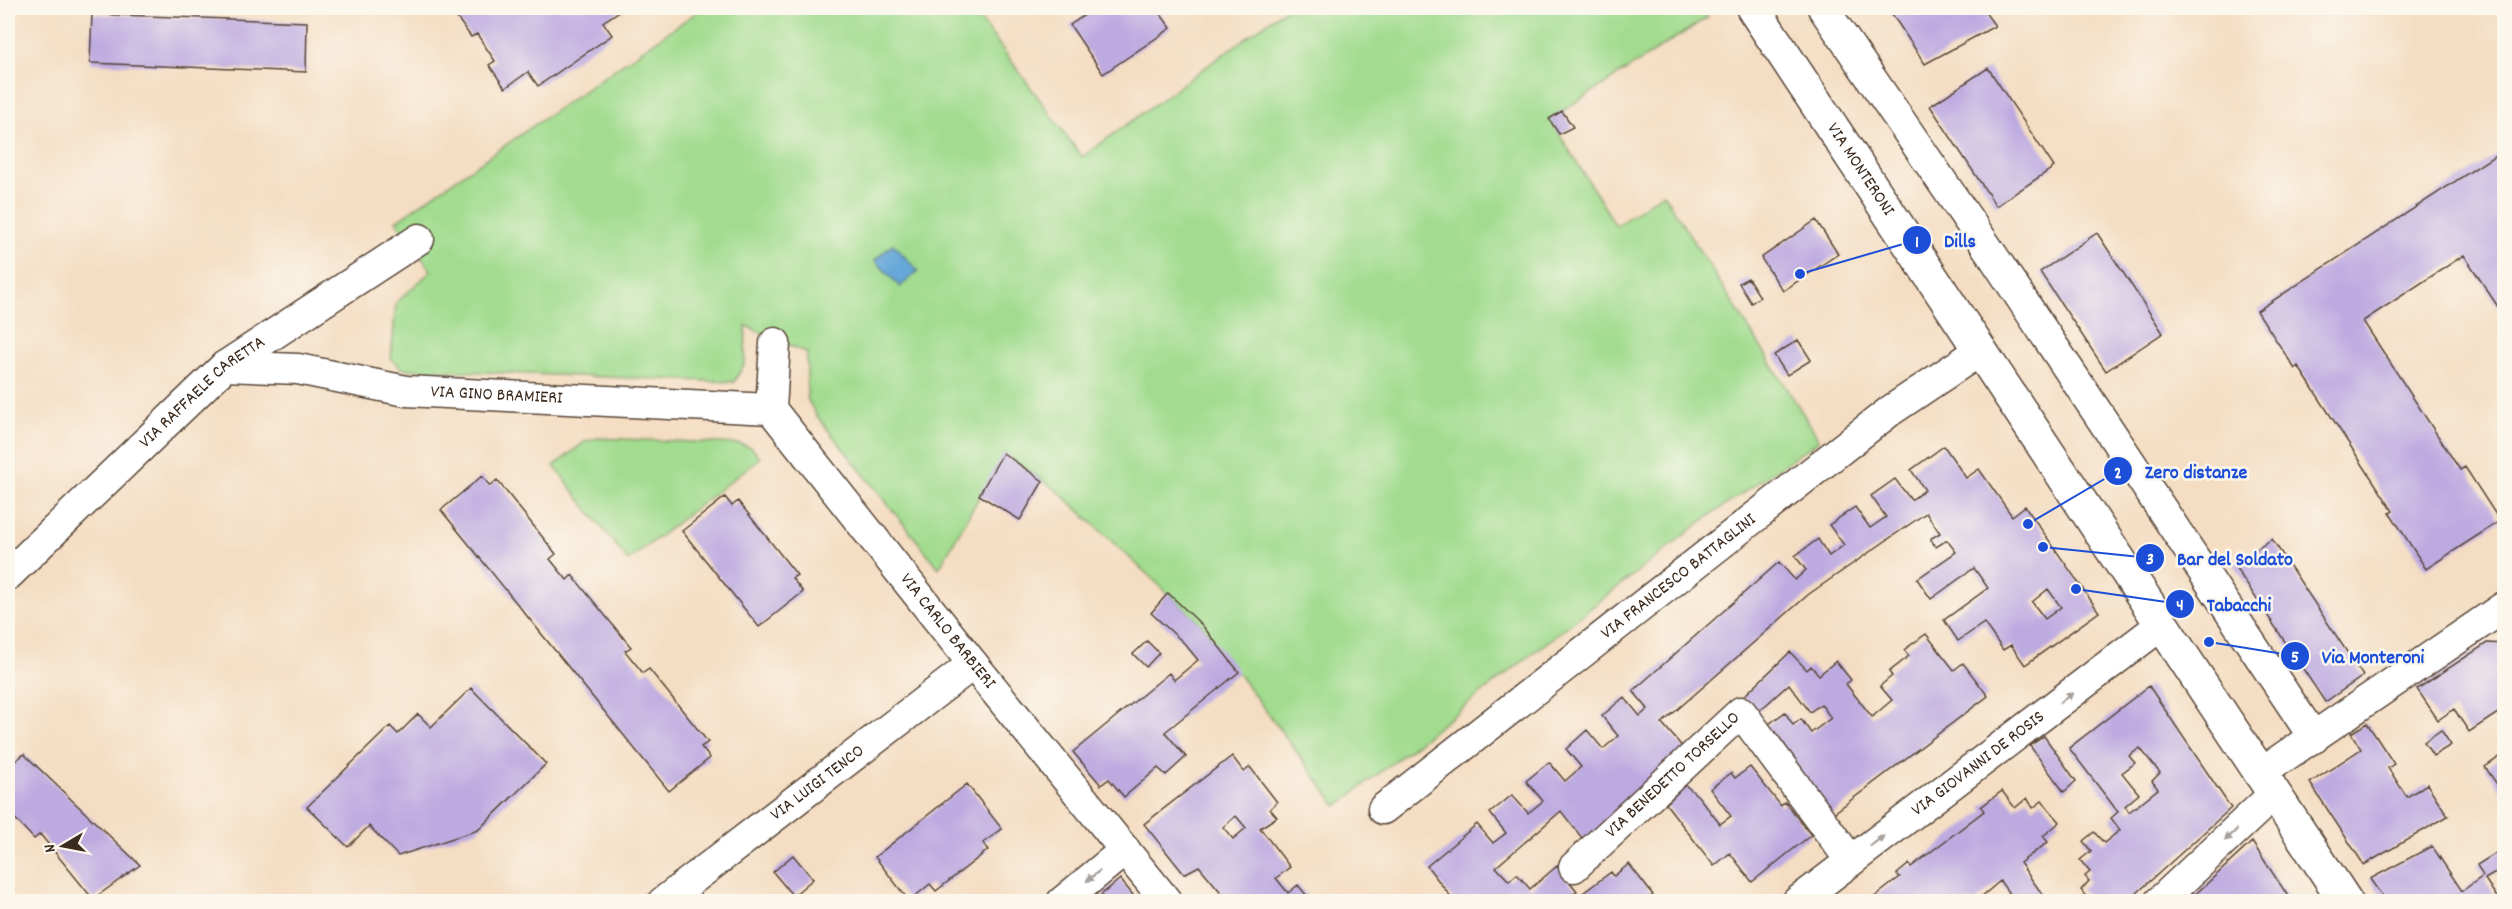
<svg xmlns="http://www.w3.org/2000/svg" width="2512" height="909" font-family="Dekko,sans-serif">
<rect width="100%" height="100%" fill="#fbf7ec"/>
<filter id="ink" filterUnits="userSpaceOnUse"><feTurbulence type="fractalNoise" baseFrequency=".0167" numOctaves="2"/><feDisplacementMap in="SourceGraphic" scale="12" xChannelSelector="R" yChannelSelector="G"/><feConvolveMatrix kernelMatrix="1 2 1 2 8 2 1 2 1" color-interpolation-filters="sRGB"/></filter>
<filter id="wash" filterUnits="userSpaceOnUse"><feTurbulence type="fractalNoise" baseFrequency=".008" numOctaves="4" result="noise"/><feDisplacementMap in="SourceGraphic" scale="24" xChannelSelector="R" yChannelSelector="G"/><feGaussianBlur stdDeviation="1.35" result="paint"/><feColorMatrix in="noise" values="0 0 0 0 0 0 0 0 0 0 0 0 0 0 0 0 0 1.4 0 .05"/><feComposite in="paint" operator="in"/></filter>
<g filter="url(#wash)">
<rect width="100%" height="100%" fill="#f4ddc2"/>
<path fill="#a2dc8f" stroke="#6e8356" stroke-width="1.5" d="M703 8H972L1082 157 1287 8H1701L1708 17 1550 119 1616 226 1663 193 1816 434 1818 441 1701 522 1337 806 1202 625 1059 492 1004 453 939 568 816 415 807 398V353L746 326 745 363 734 382 403 369 391 359 396 303 431 271 396 221Z
M598 438 740 444 752 448 760 458 628 561 554 466 586 441Z"/>
<path fill="#66a7d9" stroke="#50687c" stroke-width="1.5" d="M893 244 918 271 900 287 875 260Z"/>
<g id="blocks">
<path fill="#bdaae0" fill-rule="evenodd" d="M466 8H624L603 22 612 35 538 86 528 72 505 88 489 65 495 61 477 34 471 37 455 15Z
M1095 8H1156L1171 28 1103 74 1070 25Z
M1888 8H1982L1995 26 1925 64Z
M92 14 307 22 306 72 90 63Z
M1988 68 2054 167 1996 206 1930 106Z
M1562 111 1573 127 1559 134 1549 119Z
M2500 152 2504 159V316L2464 255 2363 321 2460 470 2465 467 2500 521 2426 569 2390 513 2393 511 2298 366 2295 369 2257 311Z
M1816 220 1838 254 1783 291 1761 258Z
M2097 233 2163 333 2106 371 2040 272Z
M1748 278 1760 297 1751 303 1739 283Z
M1798 340 1811 360 1787 375 1774 355Z
M1944 446 1966 478 1979 469 2012 516 2025 506 2099 612 2025 665 2011 645 2003 650 1984 623 1958 641 1944 620 1988 588 1974 568 1931 599 1917 579 1956 552 1947 540 1936 547 1930 539 1940 533 1926 513 1809 594 1662 723 1685 750 1585 842 1561 811 1496 867 1509 881 1517 874 1530 889 1557 866 1577 891 1564 902H1455L1427 866 1477 824 1493 843 1506 833 1490 813 1512 795 1528 813 1543 801 1526 781 1549 762 1565 781 1581 767 1566 749 1587 730 1603 749 1618 736 1602 716 1624 697 1640 716 1648 709 1633 691 1779 562 1795 580 1806 570 1795 556 1818 539 1829 556 1844 545 1829 525 1855 507 1870 528 1886 517 1871 496 1895 479 1911 500 1925 490 1911 470ZM2048 589 2061 607 2045 619 2032 602Z
M1003 453 1043 481 1020 520 979 495Z
M482 476 490 486 497 480 556 554 550 559 567 580 572 575 631 647 625 651 643 673 649 669 708 742 701 747 710 758 669 791 441 510Z
M725 497 732 506 738 501 797 575 792 578 803 592 759 627 682 531Z
M2272 539 2363 676 2325 702 2234 565Z
M1168 593 1202 625 1239 672 1165 732 1186 757 1166 775 1158 768 1124 797 1109 779 1101 785 1073 752 1169 673 1174 680 1198 660 1184 643 1151 613Z
M1926 634 1954 670 1963 663 1988 696 1830 816 1765 727 1785 712 1793 725 1801 719 1811 733 1831 718 1821 704 1810 712 1789 684 1756 714 1743 697 1790 652 1807 670 1811 666 1819 675 1836 661 1851 680 1846 684 1872 717 1892 700 1880 686 1892 676 1889 672 1909 656 1904 650Z
M1147 641 1159 653 1146 667 1133 654Z
M2487 643 2504 644V709L2469 732 2454 709 2438 720 2417 689Z
M2149 686 2231 808 2127 902H2092L2081 890 2089 881 2085 876 2090 872 2080 860 2091 851 2083 841 2094 832 2104 843 2120 830 2111 818 2118 812 2069 748ZM2140 748 2160 773 2152 781 2158 789 2129 812 2125 806 2139 794 2122 773 2135 763 2129 756Z
M471 688 546 764 478 830 398 856 369 826 348 847 307 807 390 726 398 734 418 714 431 727Z
M2367 723 2394 764 2388 768 2407 797 2427 784 2448 816 2364 865 2310 783 2361 749 2351 733Z
M2441 730 2451 745 2433 756 2424 742Z
M2044 736 2076 781 2064 792 2030 746Z
M24 754 77 805 140 865 93 899 40 834 34 839 8 811V767Z
M2504 754V788L2501 790 2485 767Z
M1232 756 1244 772 1250 767 1277 802 1270 809 1277 817 1260 828 1290 867 1276 878 1288 893 1298 885 1312 902H1229L1199 866 1184 874 1144 824ZM1236 816 1246 828 1233 839 1223 827Z
M1750 767 1781 806 1785 802 1811 835 1752 882 1730 853 1714 866 1666 804 1685 785 1698 796 1720 824 1731 816 1710 789 1731 773 1735 778Z
M967 784 1002 829 983 843 988 850 936 891 930 884 909 901 875 857Z
M2002 791 2015 808 2027 798 2033 808 2042 801 2060 822 2043 836 2048 842 2020 863 2042 894 2034 902H2015L2000 881 1975 902H1868L1900 877 1897 874 1909 864 1911 867 1984 811 1981 807Z
M2252 842 2292 902H2187Z
M2432 846 2462 891 2483 876 2477 865 2504 848V868L2485 879 2500 902H2386L2370 879Z
M793 855 813 879 793 896 773 872Z
M1629 864 1653 895 1648 899 1650 902H1580L1586 897 1583 893 1611 872 1614 876Z
M1120 879 1133 895 1126 902H1106L1101 895Z"/>
</g>
</g>
<g filter="url(#ink)">
<use href="#blocks" fill-opacity="0" stroke="#574537" stroke-width="1.5"/>
<g fill="none" stroke-linecap="round" stroke-linejoin="round">
<defs>
<g id="street">
<path d="M1823 8 1993 256 2314 738"/>
<path id="s1" d="M775 343 771 409 973 664 1167 902"/>
<path id="s2" d="M225 366 298 369 406 391 771 409"/>
<path id="s3" d="M8 575 225 366 419 239"/>
<path d="M2259 774 2504 607"/>
<path id="s4" d="M1383 809 1890 411 1981 350"/>
<path id="s5" d="M1574 867 1741 712 1851 861"/>
<path id="s6" d="M663 902 973 664"/>
<path d="M1062 902 1125 850"/>
<path id="s7" d="M1797 902 2161 625"/>
<path d="M2159 902 2273 795"/>
</g>
<g id="secondary">
<path id="s8" d="M1753 8 2346 902"/>
</g>
</defs>
<use href="#street" stroke="#574537" stroke-width="33"/>
<use href="#secondary" stroke="#574537" stroke-width="36"/>
<use href="#street" stroke="#fff" stroke-width="30"/>
<use href="#secondary" stroke="#fff" stroke-width="33"/>
</g>
<defs><path id="oneway-solid" d="M-6-.8H1V-3.2L6.5 0L1 3.2V.8H-6Z" transform="scale(1.5)"/></defs>
<g fill="#a79f9a">
<use href="#oneway-solid" transform="translate(2066 698) rotate(-37)"/>
<use href="#oneway-solid" transform="translate(2231 835) rotate(137)"/>
<use href="#oneway-solid" transform="translate(1877 841) rotate(-37)"/>
<use href="#oneway-solid" transform="translate(1093 876) rotate(141)"/>
</g>
</g>
<g text-anchor="middle" dominant-baseline="central" stroke-width="5" stroke-linejoin="round" paint-order="stroke">
<g font-size="18" fill="#3b2a1e" stroke="#fbf7ec">
<text stroke="none"><textPath href="#s8" startOffset="194">VIA MONTERONI</textPath></text>
<text stroke="none"><textPath href="#s3" startOffset="267">VIA RAFFAELE CARETTA</textPath></text>
<text stroke="none"><textPath href="#s2" startOffset="274">VIA GINO BRAMIERI</textPath></text>
<text stroke="none"><textPath href="#s4" startOffset="376">VIA FRANCESCO BATTAGLINI</textPath></text>
<text stroke="none"><textPath href="#s1" startOffset="350">VIA CARLO BARBIERI</textPath></text>
<text stroke="none"><textPath href="#s7" startOffset="228">VIA GIOVANNI DE ROSIS</textPath></text>
<text stroke="none"><textPath href="#s5" startOffset="135">VIA BENEDETTO TORSELLO</textPath></text>
<text stroke="none"><textPath href="#s6" startOffset="195">VIA LUIGI TENCO</textPath></text>
</g>
</g>
<path fill="none" stroke="#1d4ed8" stroke-width="2" d="M1800 274L1917 240M2028 524L2118 471M2043 547L2150 558M2076 589L2180 604M2209 642L2295 656"/>
<g fill="#1d4ed8" stroke="#fbf7ec" stroke-width="2">
<circle cx="1800" cy="274" r="6"/>
<circle cx="2028" cy="524" r="6"/>
<circle cx="2043" cy="547" r="6"/>
<circle cx="2076" cy="589" r="6"/>
<circle cx="2209" cy="642" r="6"/>
<circle cx="1917" cy="240" r="15"/>
<circle cx="2118" cy="471" r="15"/>
<circle cx="2150" cy="558" r="15"/>
<circle cx="2180" cy="604" r="15"/>
<circle cx="2295" cy="656" r="15"/>
</g>
<g font-size="18" text-anchor="middle" font-weight="bold" fill="#fff">
<text x="1917" y="247">1</text>
<text x="2118" y="478">2</text>
<text x="2150" y="564">3</text>
<text x="2180" y="610">4</text>
<text x="2295" y="662">5</text>
</g>
<g font-size="20" text-anchor="middle" font-weight="bold" fill="#1d4ed8" stroke="#fbf7ec" stroke-width="5" stroke-linejoin="round" paint-order="stroke">
<text x="1960" y="247">Dills</text>
<text x="2196" y="478">Zero distanze</text>
<text x="2235" y="565">Bar del Soldato</text>
<text x="2239" y="611">Tabacchi</text>
<text x="2373" y="663">Via Monteroni</text>
</g>
<rect width="2512" height="909" fill="none" stroke="#fbf7ec" stroke-width="30"/>
<g transform="translate(63 846) rotate(260)" stroke="#fbf7ec" stroke-width="4.5" paint-order="stroke">
<path d="M0-4.5L10 22L0 15L-10 22Z" fill="#3b2a1e"/>
<text y="-9" font-size="16" font-weight="bold" text-anchor="middle" fill="#3b2a1e">N</text>
</g>
</svg>
